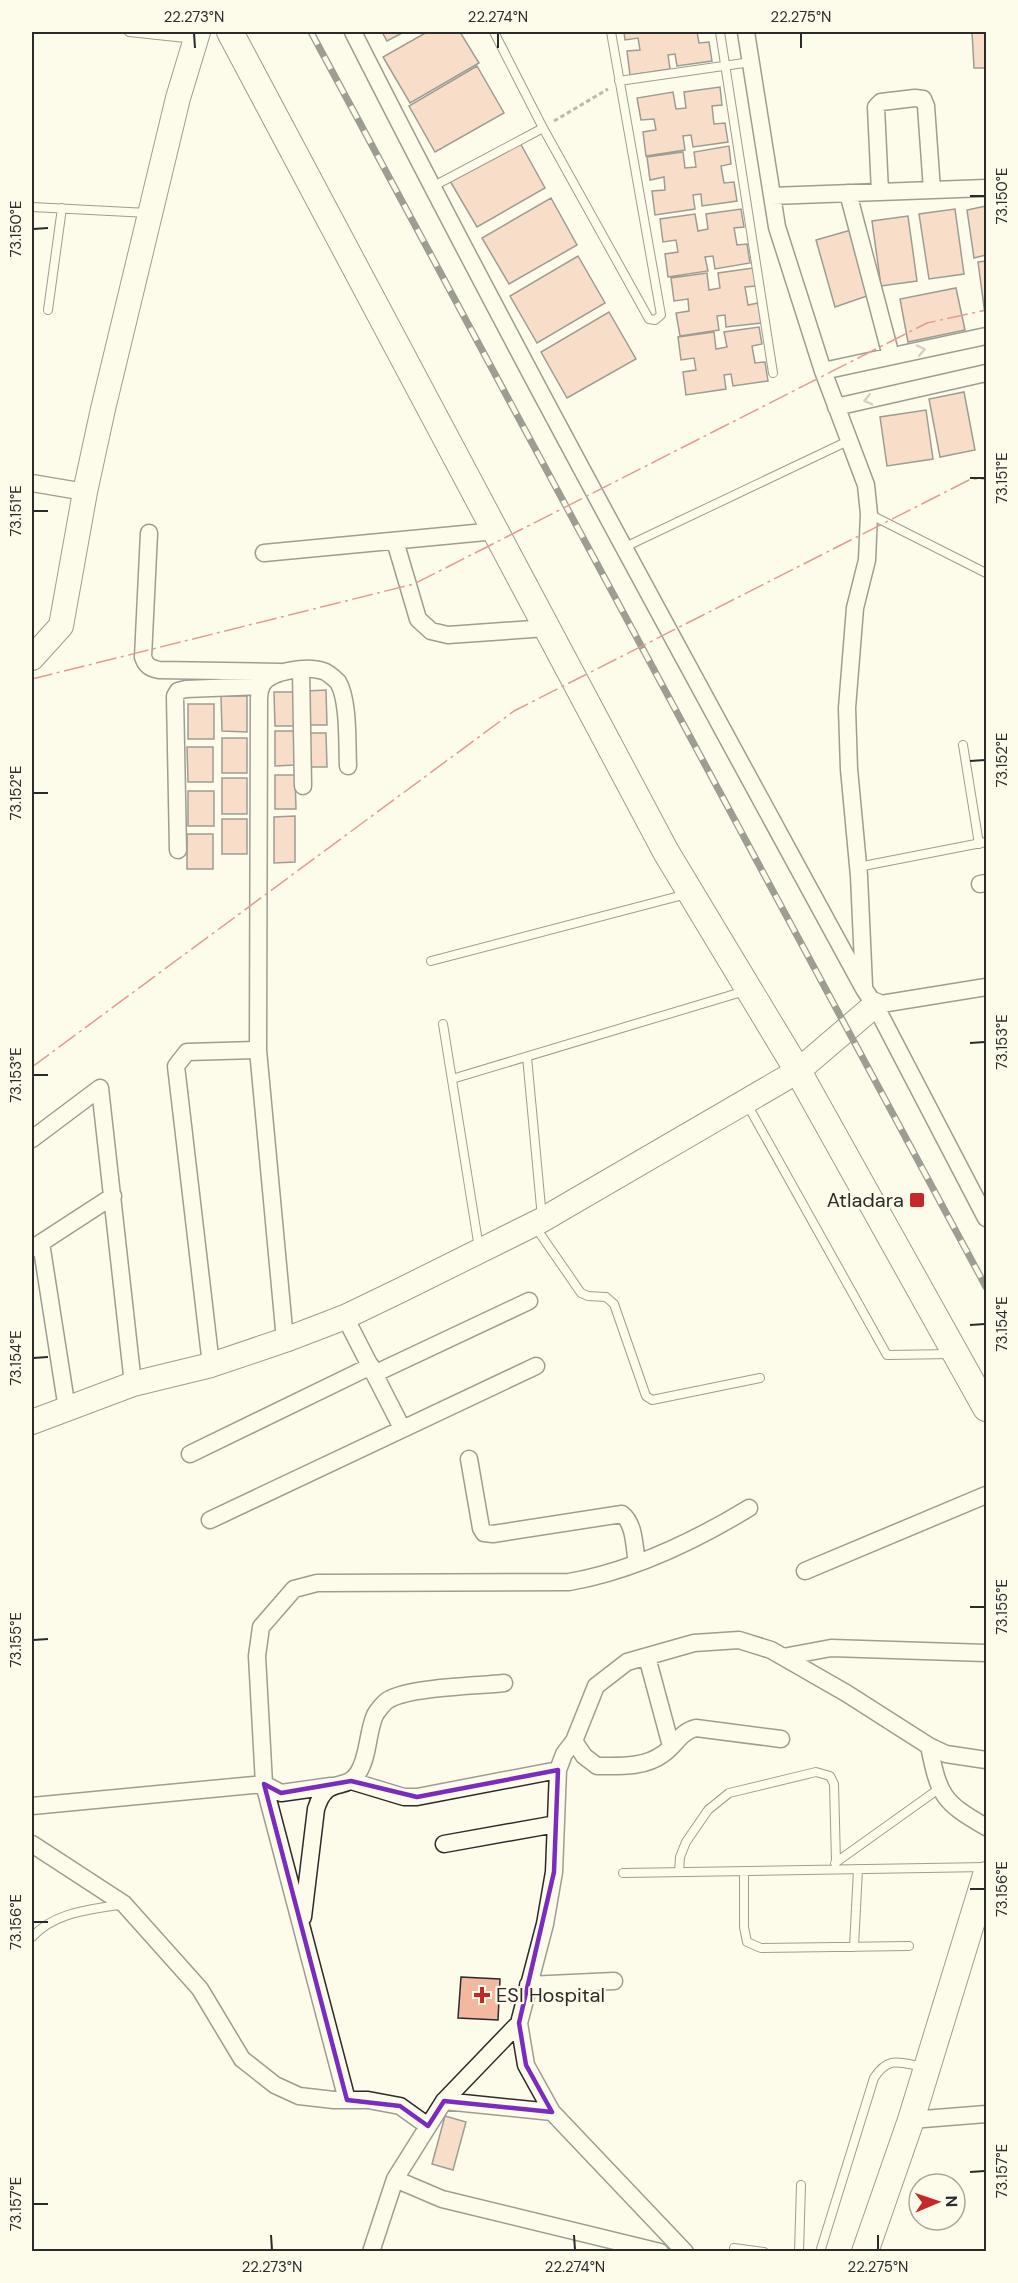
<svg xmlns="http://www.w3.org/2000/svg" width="1018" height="2283" font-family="'DM Sans',sans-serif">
<rect width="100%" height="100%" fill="#fdfbea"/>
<path fill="#f2b8a0" stroke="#2b2b2b" stroke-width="1.5" d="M382 32H404L387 41Z
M427 32H460L479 63 410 103 383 57Z
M624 32H697L699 43 709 42 712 61 677 66 675 54 668 55 670 69 630 75 627 51 640 50 638 38 625 40Z
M972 32H986V68H974Z
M477 66 504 113 435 152 409 106Z
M720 87 722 105 712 106 714 124 725 123 728 142 693 147 691 135 683 136 685 150 646 156 643 132 656 130 654 119 641 120 637 98 673 92 676 109 686 108 684 92Z
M519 141 545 188 477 227 450 181Z
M729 146 731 164 721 166 724 183 734 182 737 201 702 206 701 194 693 195 695 209 655 215 652 191 665 190 664 177 650 180 647 157 683 152 685 168 696 167 694 152Z
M551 198 577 245 509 284 482 238Z
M986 206V255L974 258 967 210Z
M741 209 744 227 734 228 737 245 747 244 750 263 715 269 713 256 705 257 708 271 668 277 665 254 678 252 676 240 663 242 660 219 695 214 698 231 708 229 706 214Z
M955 209 964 274 929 279 919 214Z
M908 216 917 281 881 286 872 221Z
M851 230 867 296 835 307 816 240Z
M578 256 605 303 537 343 510 296Z
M986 261V322L978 262Z
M753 268 756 286 745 287 748 305 758 303 761 323 726 327 725 315 717 316 719 330 680 336 676 313 689 311 688 299 674 301 671 278 707 273 709 290 720 288 718 273Z
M956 288 965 330 908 342 900 299Z
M609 312 636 359 567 398 541 352Z
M759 327 762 344 752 346 755 363 765 362 768 381 733 386 731 374 724 375 726 389 686 395 683 372 696 370 694 358 681 360 678 337 714 332 716 349 727 347 724 332Z
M964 392 975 450 940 457 929 399Z
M926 410 933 459 887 466 880 417Z
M326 690 327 725H306V691Z
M274 692H295L296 726H275Z
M221 696H247V732L222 731Z
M188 704H214V739H188Z
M275 731H295L296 765 275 766Z
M305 733H326L327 767H306Z
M222 738H247V773H222Z
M187 747H213V782H188Z
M275 775H295L296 809H275Z
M222 778H247V814H222Z
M188 791H214V826H188Z
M295 816V862L274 863V817Z
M222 819H247V854H222Z
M187 834H213V869H187Z
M461 1977 500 1979 498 2020 458 2018Z
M445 2116 466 2122 453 2170 432 2164Z"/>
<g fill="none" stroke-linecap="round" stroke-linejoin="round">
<defs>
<path id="lane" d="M129 32 195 39
M494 32 543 128 649 319 655 320 661 315 611 32
M720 32 773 373
M619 81 751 62
M432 187 543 128
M32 207 148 213
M48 310 62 208
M869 514 986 573
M625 547 848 441
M963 745 979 844
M858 867 986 842
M431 961 687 894
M443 1024 479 1248
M527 1057 542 1218
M452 1079 745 991
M747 1104 887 1355 953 1354
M534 1225 581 1293 588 1296 606 1297 614 1304 646 1396 652 1400 760 1378
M835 1863 940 1788
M744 1871V1927L747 1942 761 1948 909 1946
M679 1872 680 1857 686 1842 708 1810 729 1793 816 1772 830 1776 834 1784 836 1862
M623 1873 986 1867
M32 1937C56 1911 91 1910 123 1904
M854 1947 858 1869
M734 2248 764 2252
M799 2252 801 2185
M820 2252 874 2078C889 2055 900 2063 924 2067"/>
<path id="street" d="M353 32C516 354 691 671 864 989L875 1005 986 1218
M746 32 777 227 823 371 866 485 869 514 867 560 855 608 847 708 849 769 859 876 864 986
M880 192 876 107 881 102 915 98 923 99 926 106 932 190
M848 193 891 356
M772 196 986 188
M823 371 986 336
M836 407 986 373
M32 483 85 492
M149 533 143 657C146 666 150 668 159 670L280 672
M395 541 418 619 431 631 448 635 547 628
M264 553 496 531
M301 670 303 786
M178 850 175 696 178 691 186 689 261 686
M980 884 986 883
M875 1005 986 987
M32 1139 100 1088 133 1384
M41 1243 67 1409
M33 1248 113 1196
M345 1317 402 1428
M285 1340 258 1050 259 699C259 694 260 689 262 685 271 670 308 666 323 671 327 672 335 679 338 682 349 700 347 745 348 766
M211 1365 176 1066 187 1052 258 1050
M374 1374 529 1301
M190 1454 371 1366
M469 1459 481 1528 484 1533 493 1534 622 1514C635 1524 634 1547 637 1563
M210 1520 536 1366
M805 1571 986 1495
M647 1657 671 1746
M783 1657 831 1648 986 1653
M574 1741 584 1756 597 1766C619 1766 644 1768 663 1754 676 1745 680 1732 696 1728L781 1739
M929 1746C939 1795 942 1802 986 1827
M351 1781 404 1797H417L558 1770
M32 1806 264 1784 281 1793 331 1786
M32 1844 124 1904 200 1989 242 2059 275 2085 299 2096 334 2100H368L400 2106 428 2126
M444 1844 556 1824
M303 1917 316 1809C327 1774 345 1793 358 1773 369 1756 367 1733 375 1715 378 1710 385 1701 390 1699 413 1687 476 1686 504 1683
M528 1985 614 1981
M347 2100 264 1784 257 1656 261 1627 294 1589 317 1583 569 1582C633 1571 693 1542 749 1508
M444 2101 519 2023
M552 2112 526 2065 519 2023 545 1924 554 1872 558 1770 564 1754 574 1741 596 1686 627 1662 694 1643 739 1640 771 1650 846 1693 929 1746 946 1754 986 1760
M911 2120 986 2114
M395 2179 442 2199 660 2252
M371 2252 395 2179 444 2101 552 2112 685 2252"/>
<path id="secondary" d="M32 658 61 626 85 492 103 409 178 98 198 32
M32 1422 133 1384 211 1365 285 1340 345 1317 401 1290 542 1220 798 1071 875 1005"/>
<path id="primary" d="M230 32 666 852 798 1071 986 1408
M865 2252 911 2120 986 1875"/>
</defs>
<use href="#lane" stroke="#2b2b2b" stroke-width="10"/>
<use href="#street" stroke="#2b2b2b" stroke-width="19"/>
<use href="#secondary" stroke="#2b2b2b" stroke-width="26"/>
<use href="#primary" stroke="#2b2b2b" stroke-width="28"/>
<path stroke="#6a6964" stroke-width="3" stroke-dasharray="4.5 3" stroke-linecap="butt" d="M554 121 608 89"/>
<use href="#lane" stroke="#fdfbea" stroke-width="8"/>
<use href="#street" stroke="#fdfbea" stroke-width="16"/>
<use href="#secondary" stroke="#fdfbea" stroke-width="24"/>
<use href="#primary" stroke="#fdfbea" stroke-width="26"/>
<defs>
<path id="rail" d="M311 32 986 1287"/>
</defs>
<use href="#rail" stroke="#2b2b2b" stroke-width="7"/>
<use href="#rail" stroke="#fdfbea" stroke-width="4.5" stroke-dasharray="14" stroke-linecap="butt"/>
<path stroke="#c62828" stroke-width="1.5" stroke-dasharray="21 4.5 3 4.5" stroke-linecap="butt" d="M32 679 414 584 927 323 986 310
M32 1067 514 711 971 479H986"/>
</g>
<defs><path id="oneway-chevron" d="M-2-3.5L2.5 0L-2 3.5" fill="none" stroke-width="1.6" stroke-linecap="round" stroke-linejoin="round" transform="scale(1.5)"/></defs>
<g stroke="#9e9d94">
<use href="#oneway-chevron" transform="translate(921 350) rotate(-12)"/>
<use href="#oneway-chevron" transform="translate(868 400) rotate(167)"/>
</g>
<path d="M0 0H1018V2283H0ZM558 1770 554 1872 519 2023 526 2065 552 2112 444 2101 428 2126 400 2106 347 2100 264 1784 281 1793 351 1781 417 1797Z" fill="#fdfbea" fill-opacity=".55" fill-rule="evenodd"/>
<path fill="none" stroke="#7b2cbf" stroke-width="4.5" stroke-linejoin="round" d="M558 1770 554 1872 519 2023 526 2065 552 2112 444 2101 428 2126 400 2106 347 2100 264 1784 281 1793 351 1781 417 1797Z"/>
<path fill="none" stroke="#2b2b2b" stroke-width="2" d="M194 33 195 48M498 33V48M801 33V48M970 196H985M33 229 48 228M970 478H985M33 511H48M970 761 985 760M33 793H48M970 1043 985 1042M33 1075H48M970 1325 985 1324M33 1358 48 1357M970 1607H985M33 1640 48 1639M970 1889H985M33 1922H48M970 2172 985 2171M33 2204H48M271 2235 272 2250M574 2235 575 2250M878 2235V2250"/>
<g fill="#c62828" stroke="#fdfbea" stroke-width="2">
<rect x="909" y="1192" width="16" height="16" rx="3"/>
<path d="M479 1986h6v6h6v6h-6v6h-6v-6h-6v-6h6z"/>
</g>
<g text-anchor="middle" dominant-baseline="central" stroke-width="4.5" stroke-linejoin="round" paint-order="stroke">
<g font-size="20" fill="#2b2b2b" stroke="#fdfbea" text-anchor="end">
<text x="904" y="1200">Atladara</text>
<text x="496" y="1995" text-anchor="start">ESI Hospital</text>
</g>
</g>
<rect width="1018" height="2283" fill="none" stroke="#fdfbea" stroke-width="66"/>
<g transform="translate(937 2202) rotate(88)"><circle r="28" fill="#fdfbea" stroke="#a9a89e" stroke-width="1.5"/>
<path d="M0-4.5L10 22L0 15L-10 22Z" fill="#c62828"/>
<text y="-9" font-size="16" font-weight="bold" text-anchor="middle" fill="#2b2b2b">N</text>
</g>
<rect x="33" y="33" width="952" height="2217" fill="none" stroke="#2b2b2b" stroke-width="2"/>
<g font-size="15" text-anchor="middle" fill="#2b2b2b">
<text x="194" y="22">22.273°N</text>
<text x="498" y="22">22.274°N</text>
<text x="801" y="22">22.275°N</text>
<text transform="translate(1002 196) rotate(-90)" y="5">73.150°E</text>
<text transform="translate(16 229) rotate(-90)" y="5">73.150°E</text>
<text transform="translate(1002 478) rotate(-90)" y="5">73.151°E</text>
<text transform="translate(16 511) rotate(-90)" y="5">73.151°E</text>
<text transform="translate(1002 760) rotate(-90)" y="5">73.152°E</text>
<text transform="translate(16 793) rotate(-90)" y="5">73.152°E</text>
<text transform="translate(1002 1042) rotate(-90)" y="5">73.153°E</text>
<text transform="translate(16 1075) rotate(-90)" y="5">73.153°E</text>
<text transform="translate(1002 1324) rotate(-90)" y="5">73.154°E</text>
<text transform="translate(16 1358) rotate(-90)" y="5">73.154°E</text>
<text transform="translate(1002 1607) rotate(-90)" y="5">73.155°E</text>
<text transform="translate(16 1640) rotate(-90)" y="5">73.155°E</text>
<text transform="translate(1002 1889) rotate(-90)" y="5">73.156°E</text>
<text transform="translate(16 1922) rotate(-90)" y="5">73.156°E</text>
<text transform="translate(1002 2171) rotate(-90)" y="5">73.157°E</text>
<text transform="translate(16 2204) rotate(-90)" y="5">73.157°E</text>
<text x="272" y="2272">22.273°N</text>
<text x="575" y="2272">22.274°N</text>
<text x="878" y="2272">22.275°N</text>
</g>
</svg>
